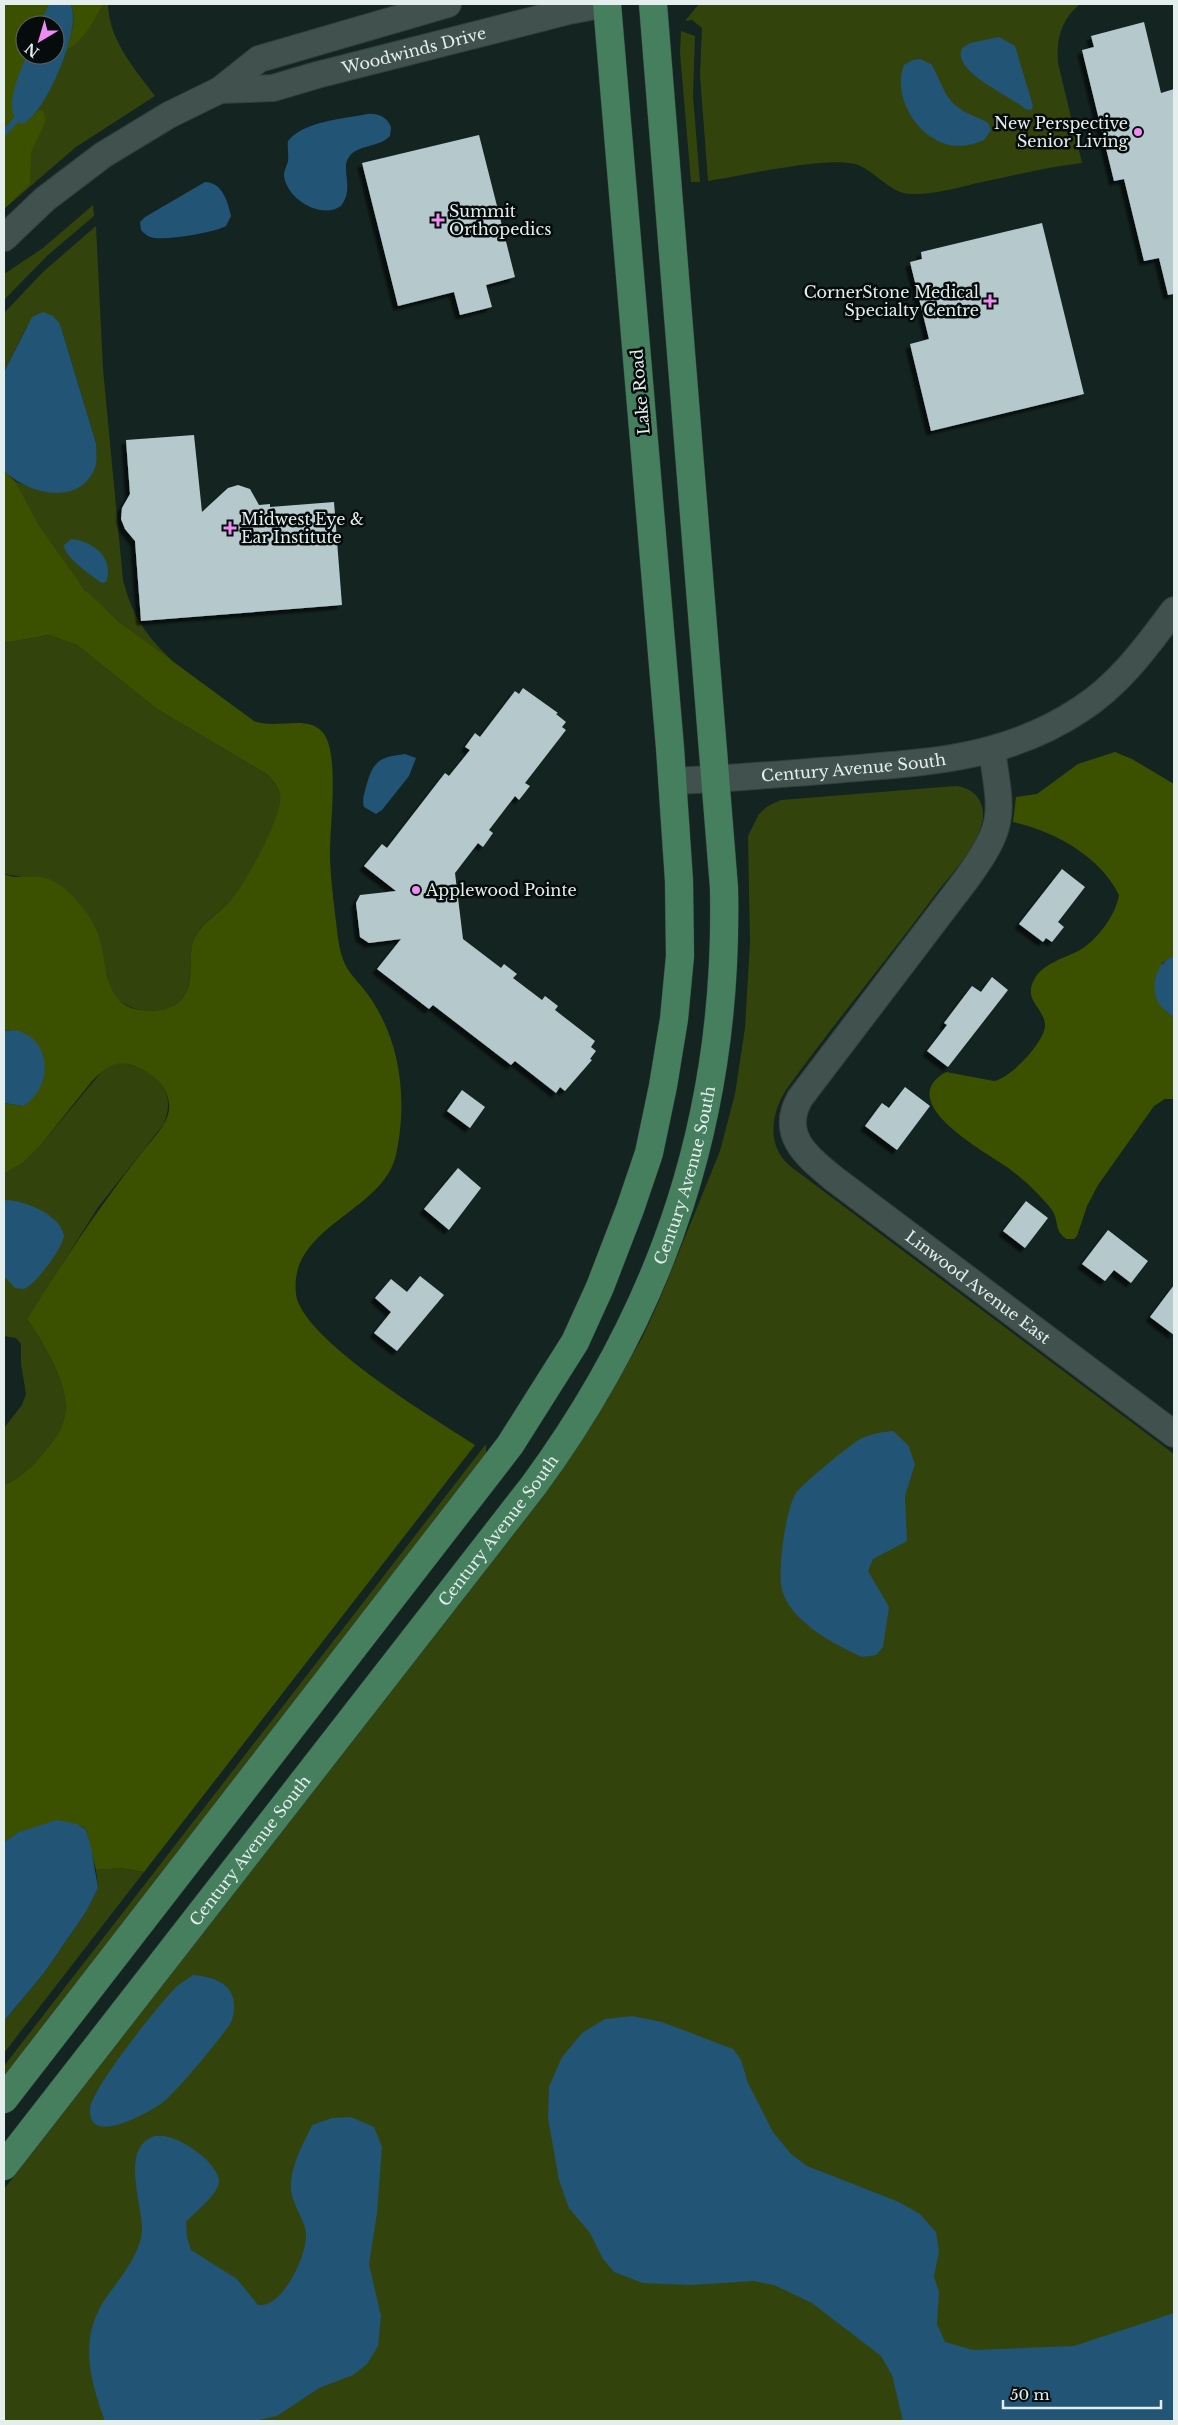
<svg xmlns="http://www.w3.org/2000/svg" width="1178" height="2425" font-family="'Libre Baskerville',serif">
<defs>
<filter id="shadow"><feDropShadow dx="-4.5" dy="4.5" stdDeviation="1" flood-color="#0009"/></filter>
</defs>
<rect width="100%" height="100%" fill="#142421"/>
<path fill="#33430c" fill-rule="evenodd" d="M4 4H95L91 25 103 4H108C109 40 134 68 155 96L76 147 4 209ZM25 25H55V55H25Z
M699 4H1080C1061 20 1056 39 1058 63L1082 163C1048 167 1015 175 982 182 959 187 935 195 911 194 890 194 875 170 855 164 823 156 743 176 708 181L700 75 702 28 692 20 685 21Z
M681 31 695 36 693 96 700 182H691L680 53Z
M93 205 94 216 48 255 4 300V274L43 248Z
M96 226 103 369 123 580C133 619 148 638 177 665 158 651 137 637 119 622 74 585 38 534 15 481 38 491 62 500 84 482L96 443 60 324 27 326 4 372V313L43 272Z
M49 635 77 645 157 709 265 773C272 779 278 785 280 794 283 817 248 878 234 897 222 912 203 920 195 937 185 959 198 983 179 1002 170 1011 152 1012 140 1010 131 1008 120 1003 114 995 108 986 109 975 104 967 86 935 62 906 41 877H22L4 874V643Z
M955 786C975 787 987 804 982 823 975 851 949 876 932 899 884 963 833 1025 786 1090 771 1114 766 1145 790 1166L1174 1454V2421H4V2189L554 1480 600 1412 642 1338 659 1301 720 1151 735 1094 745 1028 750 942 748 836 759 814 768 806 781 800Z
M123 1063C155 1069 179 1091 163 1125L99 1206 27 1319C43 1342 70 1386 65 1414 63 1428 54 1441 45 1451 33 1466 21 1478 4 1485V1428L22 1405 26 1394 21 1364V1344L16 1338 4 1336V1174L24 1162 40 1146 103 1070 113 1064Z
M486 1444V1455L469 1478 4 2076V2066Z
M121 1868 144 1872 4 2053V2021L44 1973 86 1912 98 1888 96 1870Z"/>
<path fill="#3c5100" d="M4 4H49L39 25H25V55H27L12 99 34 116 38 110 43 111 46 120 31 152 30 184 4 209Z
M70 4H103C94 21 84 41 66 50 70 36 79 17 70 4Z
M4 471 15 481 39 526 84 589 119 622 254 721C276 730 309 713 324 734 340 757 329 829 330 859 331 885 335 912 338 938 343 975 356 975 373 1002 402 1047 407 1104 396 1155 383 1212 288 1226 296 1294 301 1339 435 1419 475 1445L144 1872 121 1868 96 1870 86 1830C69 1813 20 1829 4 1842V1485C21 1478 33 1466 45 1451 54 1441 63 1428 65 1414 70 1386 43 1342 27 1319 63 1261 100 1206 142 1152 152 1139 171 1122 169 1104 168 1083 146 1068 128 1064 112 1061 103 1070 92 1081L40 1146 24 1162 4 1174V1103L23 1106 13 1030 4 1031V874C16 880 29 875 41 877 56 879 69 891 78 902 85 910 94 923 98 934 108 962 102 1004 140 1010 152 1012 170 1011 180 1001 198 982 185 958 195 937 203 921 220 913 231 900 246 882 283 816 280 794 278 785 272 779 265 773L157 709 77 645 49 635 4 643Z
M1115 752 1132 759 1174 784V956L1162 963 1166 1011 1174 1017V1099H1165L1154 1106 1098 1185 1087 1206 1077 1236 1074 1239H1067C1054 1232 1059 1220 1052 1210 1046 1202 1038 1194 1031 1187 1024 1180 1015 1173 1007 1167 986 1152 892 1102 946 1072L994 1081C1010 1079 1047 1040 1045 1024 1043 1006 1022 1000 1035 978 1044 963 1065 958 1080 950 1097 940 1116 915 1119 895 1100 856 1054 831 1013 822L1016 797 1037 794 1078 764Z"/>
<path fill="#225475" d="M49 4H70C84 23 45 117 22 124 0 114 20 72 27 55H55V25H39Z
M999 37 1015 46 1033 106 1031 110 1025 109C1010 95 951 72 962 48L970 43Z
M920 59 931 64C941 79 943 97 959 108 968 115 979 117 988 123L991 130 984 140C973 145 958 148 946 144 916 136 892 95 904 65L913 60Z
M367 114C378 113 387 117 391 127L390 136C379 148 358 144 349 157 340 169 355 188 341 206 321 220 287 199 284 176 284 170 287 166 288 161 289 154 287 148 288 141 304 121 343 119 367 114Z
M205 182C222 182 228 202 231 216L226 226C213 233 168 240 154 238 149 237 144 234 141 230L140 222 145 217Z
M43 312 53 316 60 324 96 443C96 452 98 461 94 470 77 507 27 493 4 471V372L32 317Z
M71 539C93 541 115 558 106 582L102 583C93 577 63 556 64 545Z
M405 754 416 758 409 776 382 810 376 814 364 807C362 800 364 794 366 787 373 761 379 757 405 754Z
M1174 956V1017C1169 1014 1163 1009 1159 1004 1149 988 1156 962 1174 956Z
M13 1030C53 1036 54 1088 23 1106L4 1103V1031Z
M7 1200C25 1201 59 1214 64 1235 63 1248 36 1284 24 1289L15 1288 4 1276V1201Z
M893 1431 908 1445 915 1464 905 1496 907 1541 873 1559 868 1571 889 1607 883 1647 876 1655 862 1657C834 1644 791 1622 782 1590 777 1571 786 1508 796 1493 802 1484 850 1445 860 1439 871 1434 881 1432 893 1431Z
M57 1820 77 1824 86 1830 91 1847 98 1888 86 1912 44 1973 4 2021V1842L19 1832Z
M193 1975C221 1977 241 1989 232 2020 230 2026 223 2033 219 2039 202 2060 186 2080 167 2099 155 2110 87 2149 90 2109 91 2089 160 2003 177 1986 182 1982 188 1979 193 1975Z
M632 2016 662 2022 733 2049 741 2060 748 2083 773 2132 791 2154 807 2166 899 2202 920 2214 936 2232 939 2251 934 2277 939 2292 937 2324 945 2342 973 2350 1074 2346 1174 2313V2421H903L892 2375 881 2356 812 2303 774 2285 753 2281 691 2285 643 2283 614 2272 603 2259 590 2233 569 2208 559 2180 548 2118 549 2087 562 2057 582 2033 605 2019Z
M351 2117 374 2127 382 2147 377 2213 369 2264 381 2316 378 2346 367 2364 353 2375 319 2388 277 2416 254 2421H105C89 2378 78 2336 108 2295 121 2277 142 2252 142 2228 142 2204 121 2150 152 2137 172 2129 218 2161 219 2181 219 2194 195 2212 186 2222L187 2237 191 2250 237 2279 258 2305C261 2305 266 2305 269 2303 288 2294 307 2254 306 2234 306 2221 291 2204 291 2187 291 2164 303 2145 312 2125L332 2118Z"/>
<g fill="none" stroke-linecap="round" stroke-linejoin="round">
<path stroke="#225475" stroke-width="6" d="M4 133 16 120"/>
</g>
<path fill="#b5c9cd" filter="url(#shadow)" d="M1144 22 1161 93 1174 89V294L1168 295 1159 258 1144 261 1124 179 1114 181 1082 50 1094 47 1091 36Z
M479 135 515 277 486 285 492 307 460 315 454 292 398 306 362 163Z
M1042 223 1084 394 931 431 910 344 929 339 910 262 922 259 921 252Z
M194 435 202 512 228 488 238 485 250 489 259 505 270 504V507L334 502 342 605 141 621 135 541 125 529 121 519 122 508 130 494 126 440Z
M523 688 558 713 556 714 566 722 562 727 566 730 525 783 530 786 519 800 515 796 489 830 493 833 483 847 478 843 455 873 463 939 501 968 504 964 517 974 513 978 542 1000 545 996 558 1006 555 1010 595 1041 591 1047 596 1051 590 1059 592 1060 565 1091 560 1087 556 1093 515 1061 511 1065 433 1005 429 1009 377 969 401 939 369 943 360 937 356 903 360 895 396 891 364 866 382 844 387 848 445 773 449 776 470 750 465 747 475 733 480 737 515 691 519 694Z
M1062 869 1085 887 1058 922 1064 927 1052 942 1046 938 1043 942 1019 924Z
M992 977 1008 990 948 1067 927 1051 947 1025 944 1023 972 986 981 992Z
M905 1087 930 1106 897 1150 865 1126 882 1103 889 1108Z
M462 1090 485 1107 470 1128 447 1111Z
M458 1168 481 1188 449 1230 424 1209Z
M1026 1201 1048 1218 1025 1248 1003 1231Z
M1108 1230 1148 1261 1131 1283 1114 1270 1105 1281 1082 1264Z
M420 1276 444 1295 397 1351 374 1333 391 1312 375 1298 391 1279 407 1292Z
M1174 1285V1335L1150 1317Z"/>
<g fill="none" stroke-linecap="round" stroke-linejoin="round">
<defs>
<g id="minor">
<path id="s1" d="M220 90 273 88 317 75 569 11 606 4"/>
<path d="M4 238 45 199 103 155 169 115 220 90 259 59 448 4"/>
<path id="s2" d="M992 750C1001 813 1007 823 968 877L800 1098C779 1135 807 1156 833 1178L1174 1434"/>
<path id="s3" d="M672 781C726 779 780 774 834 770 924 762 1003 761 1081 709 1120 684 1147 646 1174 610"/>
</g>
<g id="major">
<path d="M4 2099 510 1445 575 1342 600 1287 630 1209 649 1153 663 1086 674 1019 680 956 679 881 670 748 607 4"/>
<path id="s4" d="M4 2166 534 1485C666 1305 729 1112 724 888L653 4"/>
</g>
</defs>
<use href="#minor" stroke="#333e3c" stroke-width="28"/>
<use href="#major" stroke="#333e3c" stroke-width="29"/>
<use href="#minor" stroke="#40514e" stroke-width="26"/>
<use href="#major" stroke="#457f5e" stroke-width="28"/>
</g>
<g fill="#f28af3" stroke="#060c0b" stroke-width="2">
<circle cx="1138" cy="132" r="5"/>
<path d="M435.5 212.5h5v5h5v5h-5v5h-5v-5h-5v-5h5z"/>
<path d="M987.5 293.5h5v5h5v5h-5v5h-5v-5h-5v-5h5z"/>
<path d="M227.5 520.5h5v5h5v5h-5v5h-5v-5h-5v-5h5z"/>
<circle cx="416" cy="890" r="5"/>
</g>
<g text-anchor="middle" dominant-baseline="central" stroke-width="5" stroke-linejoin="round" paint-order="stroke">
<g font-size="16" fill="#e4eeec" stroke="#060c0b">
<text stroke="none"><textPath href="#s1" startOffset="199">Woodwinds Drive</textPath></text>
<text transform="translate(640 392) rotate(-95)">Lake Road</text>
<text stroke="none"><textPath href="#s3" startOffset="182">Century Avenue South</textPath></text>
<text stroke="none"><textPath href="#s4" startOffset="1210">Century Avenue South</textPath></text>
<text stroke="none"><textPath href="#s2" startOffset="691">Linwood Avenue East</textPath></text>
<text stroke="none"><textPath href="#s4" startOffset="805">Century Avenue South</textPath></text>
<text stroke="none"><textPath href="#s4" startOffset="400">Century Avenue South</textPath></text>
</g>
<g font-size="16" fill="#e4eeec" stroke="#060c0b" text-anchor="start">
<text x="1128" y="123" text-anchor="end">New Perspective<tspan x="1128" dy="18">Senior Living</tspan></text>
<text x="449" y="211">Summit<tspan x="449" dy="18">Orthopedics</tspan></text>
<text x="979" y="292" text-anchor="end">CornerStone Medical<tspan x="979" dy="18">Specialty Centre</tspan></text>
<text x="241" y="519">Midwest Eye &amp;<tspan x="241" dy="18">Ear Institute</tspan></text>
<text x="426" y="890">Applewood Pointe</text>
</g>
</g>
<rect width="1178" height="2425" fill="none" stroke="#e4eeec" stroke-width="10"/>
<g transform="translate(40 40) rotate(218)"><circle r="24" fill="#060c0b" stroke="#5f6665"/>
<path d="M0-4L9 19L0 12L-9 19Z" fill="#f28af3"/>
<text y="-8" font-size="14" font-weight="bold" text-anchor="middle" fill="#e4eeec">N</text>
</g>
<path d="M1003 2400v8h158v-8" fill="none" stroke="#e4eeec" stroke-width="2.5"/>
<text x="1010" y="2400" font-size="15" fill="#e4eeec" stroke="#060c0b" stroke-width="4" paint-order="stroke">50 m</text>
</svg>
